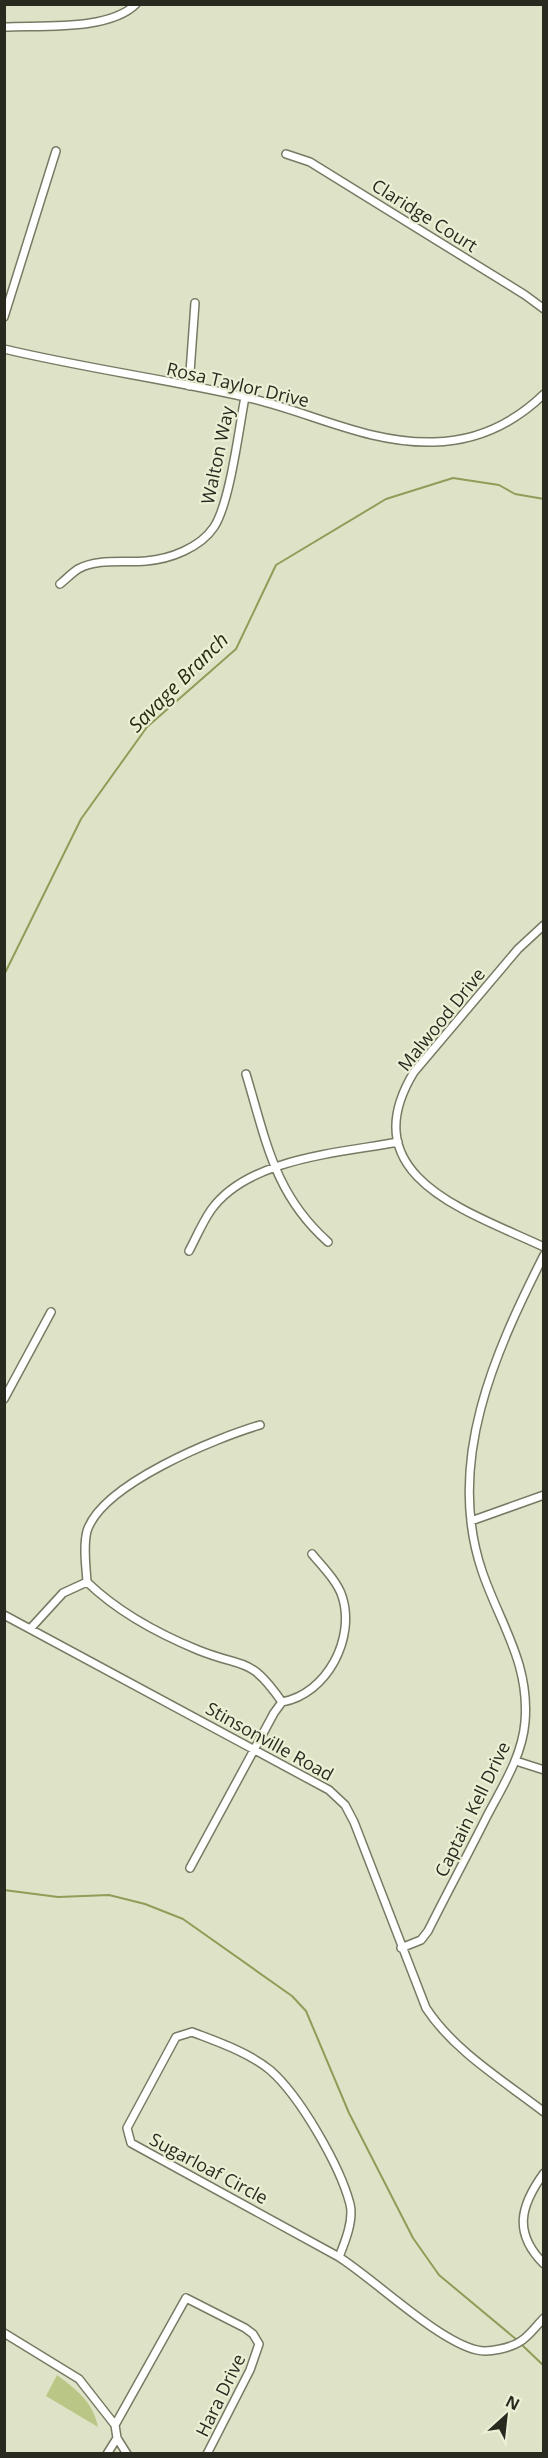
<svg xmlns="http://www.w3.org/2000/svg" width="548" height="2458" font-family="'Open Sans',sans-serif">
<rect width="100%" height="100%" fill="#dee3c8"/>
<path fill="#bac685" d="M57 2375C77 2390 93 2402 98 2427L46 2396Z"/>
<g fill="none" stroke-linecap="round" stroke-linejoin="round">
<path stroke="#909c57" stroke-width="2" d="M4 975 81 819 147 727 236 649 276 565 386 499 453 478 499 485 515 494 544 499
M4 1890 58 1897 109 1895 145 1904 183 1919 292 1996 306 2011 349 2113 413 2238 439 2275 517 2340
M521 2344 544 2366"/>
<defs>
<path id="minor" d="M4 27C42 25 109 31 136 4
M286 154 310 162 525 295 544 309
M4 317 56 151
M4 349C84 368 165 379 245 397 309 411 367 444 434 442 477 441 513 424 544 394
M189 386 195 303
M60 584C66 579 72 573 78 569 98 558 124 563 146 561 170 559 200 548 214 527 230 503 239 428 245 397
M544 925 518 949 414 1072C350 1177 470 1212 544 1247
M246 1074C266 1140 274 1194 328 1242
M189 1251C196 1238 202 1223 211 1210 248 1158 340 1153 398 1142
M4 1399 51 1312
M260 1425C216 1438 102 1484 87 1531 83 1547 86 1566 87 1582 117 1611 159 1634 198 1650 245 1669 249 1655 282 1702
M471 1521 544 1495
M4 1615 329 1790 345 1805 354 1822 426 2008C454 2051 504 2081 544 2112
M30 1629 63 1593 87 1582
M516 1761 544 1770
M190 1868 274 1713 282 1702C327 1694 356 1638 342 1596 337 1581 322 1566 312 1554
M401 1948 421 1940 428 1931C447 1893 467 1856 486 1818 502 1787 522 1757 525 1722 530 1663 500 1624 482 1571 445 1462 495 1352 544 1255
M192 2032C218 2042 248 2052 270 2070 300 2096 340 2166 350 2204 354 2220 345 2242 339 2257L131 2143 127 2128 176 2037Z
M544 2173C520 2206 513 2233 544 2264
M339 2257C375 2280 438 2341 477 2350 488 2353 511 2348 521 2341 529 2336 537 2325 544 2318
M4 2333 79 2379 115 2425
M117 2438 127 2454
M107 2454 117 2438 115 2425 186 2298 245 2328 253 2334 259 2344 250 2370 207 2454"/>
</defs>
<use href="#minor" stroke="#767b63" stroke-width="10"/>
<use href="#minor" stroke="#fff" stroke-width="7"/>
</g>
<g text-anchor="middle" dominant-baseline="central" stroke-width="4.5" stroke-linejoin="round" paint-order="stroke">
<g font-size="18" fill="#282a20" stroke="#ebf0d5">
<text transform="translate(425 215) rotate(32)">Claridge Court</text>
<text transform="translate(238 384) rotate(13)">Rosa Taylor Drive</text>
<text transform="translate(217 455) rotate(-78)">Walton Way</text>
<text transform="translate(441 1019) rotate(-51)">Malwood Drive</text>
<text transform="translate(270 1741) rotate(29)">Stinsonville Road</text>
<text transform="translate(472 1809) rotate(-64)">Captain Kell Drive</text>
<text transform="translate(209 2168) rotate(28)">Sugarloaf Circle</text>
<text transform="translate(220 2395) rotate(-64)">Hara Drive</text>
</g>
<g font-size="20" font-style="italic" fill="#282d0e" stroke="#ebf0d5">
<text transform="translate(178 682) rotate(-45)">Savage Branch</text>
</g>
</g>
<rect width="548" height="2458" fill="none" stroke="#282a20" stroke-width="12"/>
<g transform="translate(506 2416) rotate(27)" stroke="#ebf0d5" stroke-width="4.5" paint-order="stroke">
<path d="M0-4.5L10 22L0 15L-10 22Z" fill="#282a20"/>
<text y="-9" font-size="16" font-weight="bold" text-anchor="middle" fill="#282a20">N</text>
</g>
</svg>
